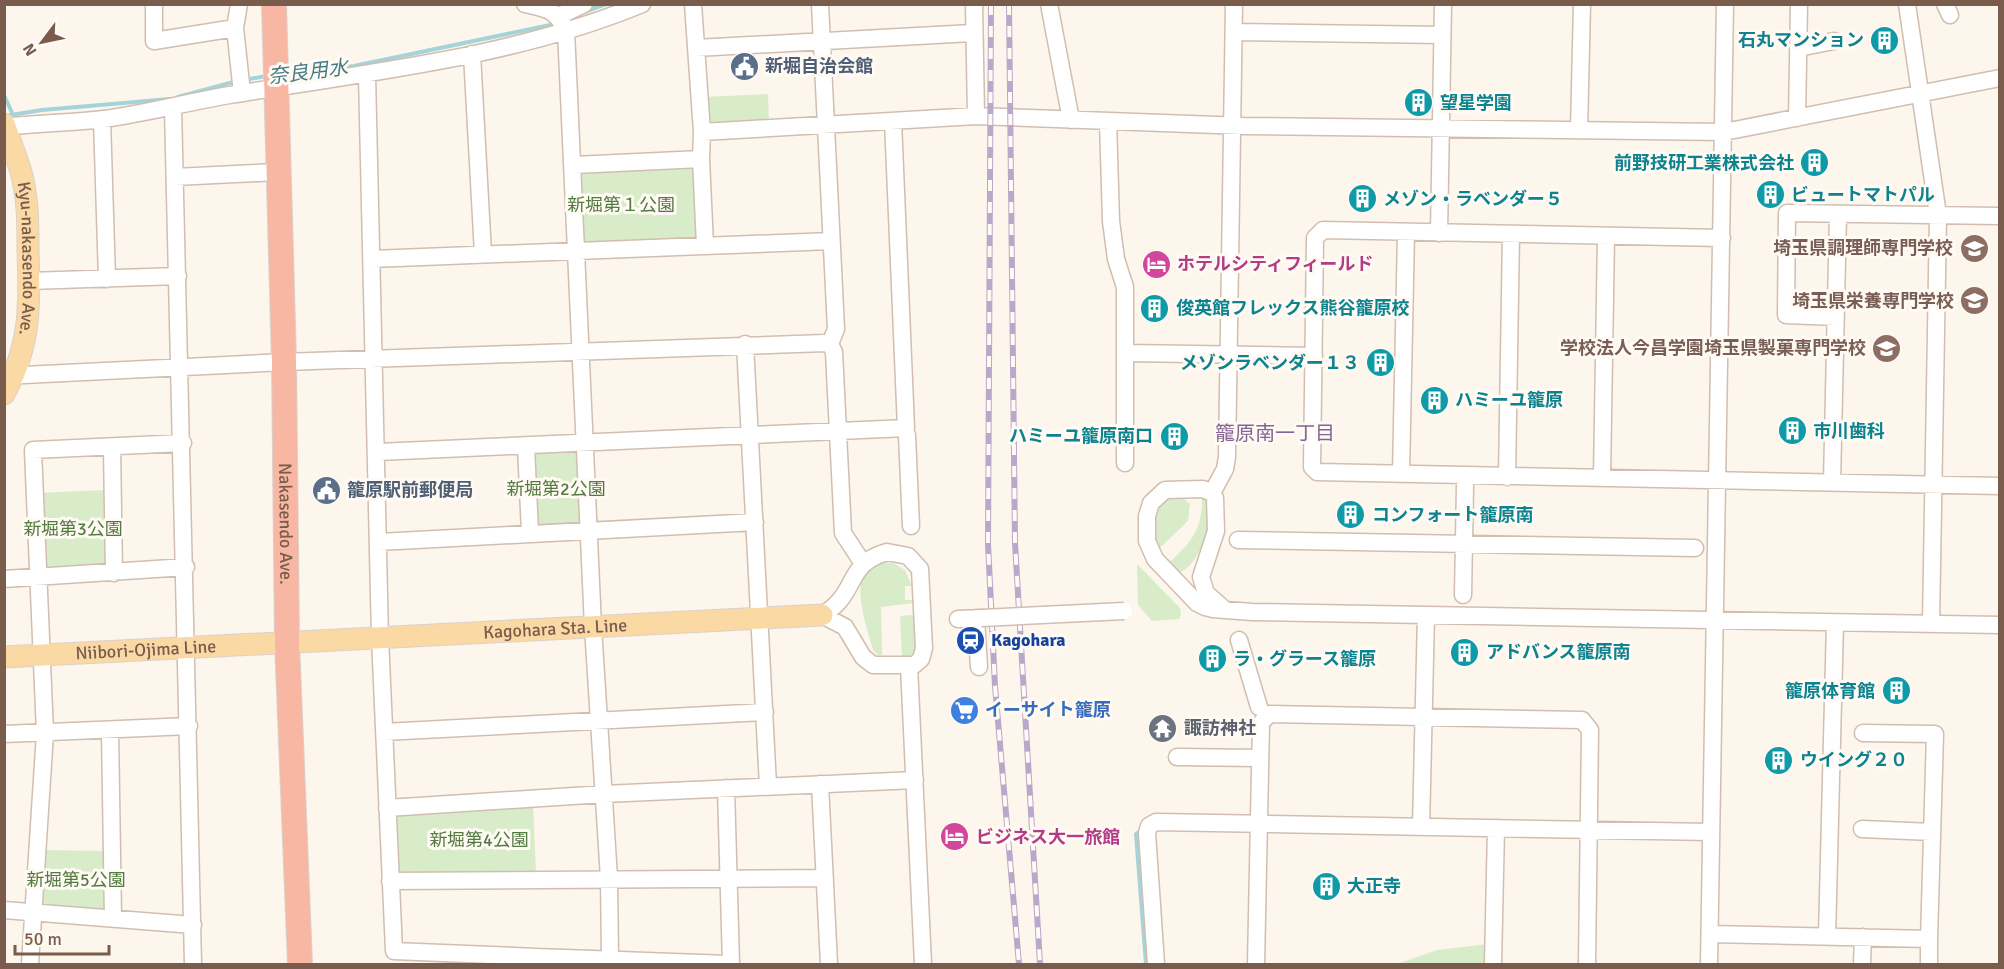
<svg xmlns="http://www.w3.org/2000/svg" width="2004" height="969" font-family="Signika,'Noto Sans JP',sans-serif">
<rect width="100%" height="100%" fill="#fdf6ec"/>
<path fill="#d8ecc9" d="M768 94 769 121 709 124 704 97Z
M696 167 699 237 694 241 586 245 582 241 579 172Z
M574 450 578 454 582 521 578 525 539 528 533 523 534 452Z
M104 490 106 565 45 569 38 493Z
M1182 497 1190 504 1188 521 1162 546 1158 548 1155 544 1154 515 1166 498Z
M1202 497 1209 500C1210 506 1211 513 1210 519 1209 532 1195 570 1179 572 1174 572 1170 568 1167 565 1191 541 1202 533 1202 497Z
M893 563 905 570 912 586H905V600H914V603L881 607 882 655H878L873 650C866 625 840 555 893 563Z
M1137 564 1180 608 1181 614 1179 619 1152 621 1138 605Z
M913 615 916 618V651L909 656H902L900 616Z
M533 803 536 873 399 874 395 870 393 815Z
M42 850 106 851 107 909 103 912 42 907Z
M1488 944 1487 964H1397L1437 950Z"/>
<g fill="none" stroke-linecap="round" stroke-linejoin="round">
<path stroke="#a5d3da" stroke-width="4" d="M584 12 606 4
M286 72 354 66 555 24
M244 80 266 76
M4 95 13 115
M178 97 237 81
M5 116 42 110 170 99
M1140 831 1136 834 1146 964"/>
<defs>
<path id="minor" d="M154 4V41L235 28
M239 4 235 28 242 93
M525 4C547 9 555 9 566 30L593 627 609 878 610 959
M693 4 702 132 701 159
M820 4 836 329 830 344
M974 4 976 116
M1049 4 1071 120
M1907 4 1938 215 1931 624
M1945 4 1950 15
M559 16 584 4
M1234 32 1442 35
M696 48 972 33
M1798 48 1834 41
M472 54 483 254
M367 75 380 638 394 951 537 957
M173 108 193 964
M1797 118 1799 4
M102 119 107 279
M1108 121 1111 221 1116 259 1125 287V348L1129 353 1314 356
M4 127C38 123 71 123 104 119 147 113 188 102 230 95 368 72 511 58 642 4
M1579 130 1582 4
M702 132 976 116 1243 126 1724 132 2000 78
M574 165 701 159 705 246
M175 177 277 172
M1439 233 1443 4
M1722 238 1323 230 1315 238 1312 467 1317 472 2000 486
M372 259 831 241
M29 281 178 276
M1836 317 1786 315 1787 213 2000 216
M745 344 768 786
M1125 348V463
M4 376 284 362 825 343 830 344 834 352 843 533 862 562
M907 435 911 526
M526 446 530 533
M112 448 114 573
M378 452 906 428 893 121
M1401 474 1406 232
M1507 477 1511 234
M1602 478 1606 236
M1832 483 1838 214
M1212 493 1225 469 1227 457 1234 4
M1238 540 1695 548
M379 542 755 522
M887 552 908 556 920 569 924 648 921 659 914 665H873L863 657 845 627 822 615C859 594 844 564 887 552Z
M4 579 186 567
M1463 595 1465 486
M1224 609 1206 593 1201 577 1216 531 1215 498 1212 493 1203 489 1165 490 1151 503 1147 516V541L1155 559 1197 603 1205 607 1213 609 1252 612 2000 625
M976 618 979 667
M958 619 981 618
M1239 640 1259 707
M909 666 923 964
M110 730 113 918
M384 732 765 712
M1863 733 1935 734 1929 939
M4 734 189 726
M1177 757 1259 758
M820 784 829 964
M726 788 731 964
M387 808 604 794 915 780
M1421 827 1426 615
M1862 829 1932 832
M390 881 825 878
M4 910 193 925
M1710 934 1929 939V964
M1827 936 1835 623
M30 964 45 733 33 450 183 443
M536 964 537 957 729 964
M1156 964 1147 833 1149 826 1156 822 1711 832
M1256 964 1261 723 1269 714 1582 720 1590 730 1587 964
M1493 964 1496 828
M1709 964 1725 4
M1862 964 1863 937"/>
<g id="major">
<path id="s1" d="M4 124C10 140 16 156 21 172 28 198 28 223 28 250 30 304 31 345 4 394"/>
<path id="s2" d="M4 657 822 615"/>
</g>
<g id="highway">
<path id="s3" d="M274 4 284 362 287 642 300 964"/>
</g>
</defs>
<use href="#minor" stroke="#d1beb0" stroke-width="19"/>
<use href="#major" stroke="#dad1cd" stroke-width="23"/>
<use href="#highway" stroke="#dad1cd" stroke-width="26"/>
<use href="#minor" stroke="#fff" stroke-width="16"/>
<use href="#major" stroke="#fbd9a5" stroke-width="21"/>
<use href="#highway" stroke="#f7b7a3" stroke-width="24"/>
<defs>
<path id="rail" d="M991 4 988 544 995 686 1019 964
M1009 4 1015 543 1040 964"/>
</defs>
<use href="#rail" stroke="#b9a8c9" stroke-width="6"/>
<use href="#rail" stroke="#fffaf3" stroke-width="4" stroke-dasharray="11" stroke-linecap="butt"/>
<defs>
<path id="minor-bridge" d="M981 618 1124 611"/>
</defs>
<use href="#minor-bridge" stroke="#d1beb0" stroke-width="19" stroke-linecap="butt"/>
<use href="#minor-bridge" stroke="#fff" stroke-width="16"/>
</g>
<defs>
<symbol id="building-disc" viewBox="-11 -11 22 22"><circle r="9.5" fill="#0f9aa8" stroke="#fffaf3"/><path d="M-4-6H4V6H1V3H-1V6H-4ZM-2.5-4.3h1.7v1.8h-1.7ZM.8-4.3h1.7v1.8H.8ZM-2.5-1h1.7V.8h-1.7ZM.8-1h1.7V.8H.8Z" fill="#fff"/></symbol>
<symbol id="civic-disc" viewBox="-11 -11 22 22"><circle r="9.5" fill="#5c6f8a" stroke="#fffaf3"/><path d="M-.6-6.5H3V-4.5H.6V-3L4-1V1h2V6H-6V1h2V-1L-.6-3ZM-1.2 2.5V6h2.4V2.5Z" fill="#fff"/></symbol>
<symbol id="university-disc" viewBox="-11 -11 22 22"><circle r="9.5" fill="#8d6e63" stroke="#fffaf3"/><path d="M0-5L7-2L0 1L-7-2ZM-4 1L0 2.5L4 1V4Q0 6-4 4Z" fill="#fff"/></symbol>
<symbol id="hotel-disc" viewBox="-11 -11 22 22"><circle r="9.5" fill="#d1479c" stroke="#fffaf3"/><path d="M-6-4.5h1.5V1H6V5H4.5V3h-9V5H-6ZM-4 0a1.8 1.8 0 1 1 3.6 0ZM.5 0V-2.5h3Q6-2.5 6 0Z" fill="#fff"/></symbol>
<symbol id="station-disc" viewBox="-11 -11 22 22"><circle r="9.5" fill="#1a4fb4" stroke="#fffaf3"/><path d="M-3-6H3Q5-6 5-4V2Q5 4 3 4L4.5 6H3L1.5 4h-3L-3 6H-4.5L-3 4Q-5 4-5 2V-4Q-5-6-3-6ZM-3.5-4v3h7v-3ZM-3.5 1v1.5H-2V1ZM2 1v1.5H3.5V1Z" fill="#fff"/></symbol>
<symbol id="supermarket-disc" viewBox="-11 -11 22 22"><circle r="9.5" fill="#3f7fe0" stroke="#fffaf3"/><path d="M-6-5.5h2.5l.6 2H6L4.5 2H-2.5L-4.4-4H-6ZM-1.5 3.2a1.3 1.3 0 1 0 .1 0ZM3 3.2a1.3 1.3 0 1 0 .1 0Z" fill="#fff"/></symbol>
<symbol id="temple-disc" viewBox="-11 -11 22 22"><circle r="9.5" fill="#6b7280" stroke="#fffaf3"/><path d="M0-6L5-2H3V0L6.5 2.5H4V6H1.5V3h-3V6H-4V2.5H-6.5L-3 0V-2H-5Z" fill="#fff"/></symbol>
</defs>
<g fill-rule="evenodd">
<use href="#building-disc" x="1868" y="24" width="33" height="33"/>
<use href="#civic-disc" x="728" y="50" width="33" height="33"/>
<use href="#building-disc" x="1402" y="86" width="33" height="33"/>
<use href="#building-disc" x="1798" y="146" width="33" height="33"/>
<use href="#building-disc" x="1754" y="178" width="33" height="33"/>
<use href="#building-disc" x="1346" y="182" width="33" height="33"/>
<use href="#university-disc" x="1958" y="232" width="33" height="33"/>
<use href="#hotel-disc" x="1140" y="248" width="33" height="33"/>
<use href="#university-disc" x="1958" y="284" width="33" height="33"/>
<use href="#building-disc" x="1138" y="292" width="33" height="33"/>
<use href="#university-disc" x="1870" y="332" width="33" height="33"/>
<use href="#building-disc" x="1364" y="346" width="33" height="33"/>
<use href="#building-disc" x="1418" y="384" width="33" height="33"/>
<use href="#building-disc" x="1776" y="414" width="33" height="33"/>
<use href="#building-disc" x="1158" y="420" width="33" height="33"/>
<use href="#civic-disc" x="310" y="474" width="33" height="33"/>
<use href="#building-disc" x="1334" y="498" width="33" height="33"/>
<use href="#station-disc" x="954" y="624" width="33" height="33"/>
<use href="#building-disc" x="1448" y="636" width="33" height="33"/>
<use href="#building-disc" x="1196" y="642" width="33" height="33"/>
<use href="#building-disc" x="1880" y="674" width="33" height="33"/>
<use href="#supermarket-disc" x="948" y="694" width="33" height="33"/>
<use href="#temple-disc" x="1146" y="712" width="33" height="33"/>
<use href="#building-disc" x="1762" y="744" width="33" height="33"/>
<use href="#hotel-disc" x="938" y="820" width="33" height="33"/>
<use href="#building-disc" x="1310" y="870" width="33" height="33"/>
</g>
<g text-anchor="middle" dominant-baseline="central" stroke-width="6" stroke-linejoin="round" paint-order="stroke">
<g font-size="18" font-weight="bold" fill="#0d838f" stroke="#fffaf3" text-anchor="start">
<text x="1864" y="40" text-anchor="end">石丸マンション</text>
<text x="1440" y="103">望星学園</text>
<text x="1794" y="163" text-anchor="end">前野技研工業株式会社</text>
<text x="1791" y="195">ビュートマトパル</text>
<text x="1383" y="199">メゾン・ラベンダー５</text>
<text x="1176" y="308">俊英館フレックス熊谷籠原校</text>
<text x="1360" y="363" text-anchor="end">メゾンラベンダー１３</text>
<text x="1455" y="400">ハミーユ籠原</text>
<text x="1813" y="431">市川歯科</text>
<text x="1153" y="436" text-anchor="end">ハミーユ籠原南口</text>
<text x="1372" y="515">コンフォート籠原南</text>
<text x="1486" y="652">アドバンス籠原南</text>
<text x="1233" y="659">ラ・グラース籠原</text>
<text x="1875" y="691" text-anchor="end">籠原体育館</text>
<text x="1800" y="760">ウイング２０</text>
<text x="1347" y="886">大正寺</text>
</g>
<g font-size="18" font-weight="bold" fill="#4e5e75" stroke="#fffaf3" text-anchor="start">
<text x="765" y="66">新堀自治会館</text>
<text x="347" y="490">籠原駅前郵便局</text>
</g>
<g font-size="18" fill="#537a41" stroke="#fffaf3">
<text x="621" y="205">新堀第１公園</text>
<text x="556" y="489">新堀第2公園</text>
<text x="73" y="529">新堀第3公園</text>
<text x="479" y="840">新堀第4公園</text>
<text x="76" y="880">新堀第5公園</text>
</g>
<g font-size="18" font-weight="bold" fill="#785e54" stroke="#fffaf3" text-anchor="end">
<text x="1953" y="248">埼玉県調理師専門学校</text>
<text x="1954" y="301">埼玉県栄養専門学校</text>
<text x="1866" y="348">学校法人今昌学園埼玉県製菓専門学校</text>
</g>
<g font-size="18" fill="#7a5c4d" stroke="#fffaf3">
<text stroke="none"><textPath href="#s1" startOffset="138">Kyu-nakasendo Ave.</textPath></text>
<text stroke="none"><textPath href="#s3" startOffset="520">Nakasendo Ave.</textPath></text>
<text stroke="none"><textPath href="#s2" startOffset="552">Kagohara Sta. Line</textPath></text>
<text stroke="none"><textPath href="#s2" startOffset="142">Niibori-Ojima Line</textPath></text>
</g>
<g font-size="18" font-weight="bold" fill="#b23c85" stroke="#fffaf3" text-anchor="start">
<text x="1177" y="264">ホテルシティフィールド</text>
<text x="976" y="837">ビジネス大一旅館</text>
</g>
<g font-size="18" font-weight="bold" fill="#164399" stroke="#fffaf3" text-anchor="start">
<text x="991" y="640">Kagohara</text>
</g>
<g font-size="18" font-weight="bold" fill="#366cbe" stroke="#fffaf3" text-anchor="start">
<text x="985" y="710">イーサイト籠原</text>
</g>
<g font-size="18" font-weight="bold" fill="#5b616d" stroke="#fffaf3" text-anchor="start">
<text x="1184" y="728">諏訪神社</text>
</g>
<g font-size="20" font-style="italic" fill="#437c86" stroke="#fffaf3">
<text transform="translate(308 72) rotate(-7)">奈良用水</text>
</g>
<g font-size="20" fill="#846695" stroke="#fffaf3">
<text x="1275" y="433">籠原南一丁目</text>
</g>
</g>
<rect width="2004" height="969" fill="none" stroke="#7a5c4d" stroke-width="12"/>
<g transform="translate(42 42) rotate(238)" stroke="#fffaf3" stroke-width="4.5" paint-order="stroke">
<path d="M0-4.5L10 22L0 15L-10 22Z" fill="#7a5c4d"/>
<text y="-9" font-size="16" font-weight="bold" text-anchor="middle" fill="#7a5c4d">N</text>
</g>
<path d="M15 945v9h94v-9" fill="none" stroke="#7a5c4d" stroke-width="3"/>
<text x="24" y="945" font-size="18" fill="#7a5c4d" stroke="#fffaf3" stroke-width="4.5" paint-order="stroke">50 m</text>
</svg>
